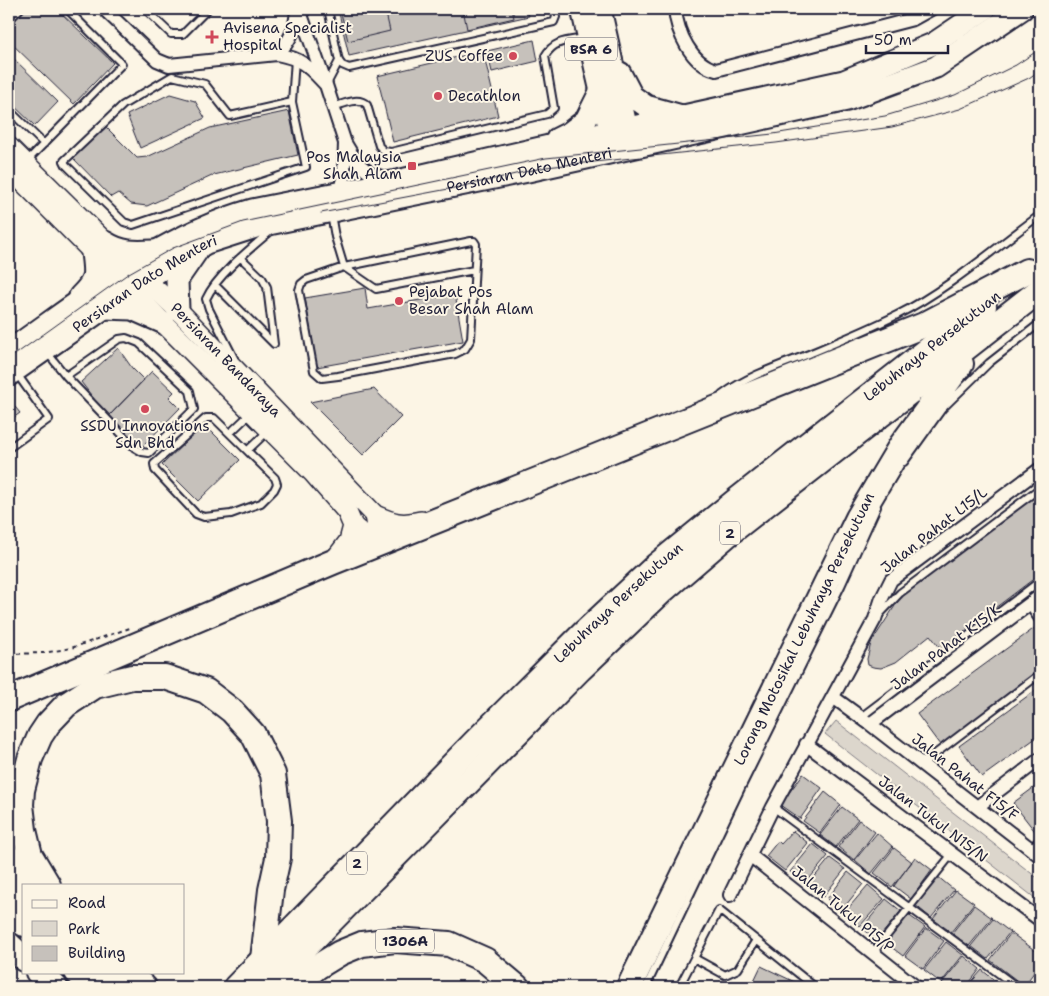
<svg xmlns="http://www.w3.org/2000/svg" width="1049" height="996" font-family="'Shantell Sans',sans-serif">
<rect width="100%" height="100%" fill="#fcf5e5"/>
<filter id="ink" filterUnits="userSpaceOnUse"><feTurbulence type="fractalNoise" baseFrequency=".02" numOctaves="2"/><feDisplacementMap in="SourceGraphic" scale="10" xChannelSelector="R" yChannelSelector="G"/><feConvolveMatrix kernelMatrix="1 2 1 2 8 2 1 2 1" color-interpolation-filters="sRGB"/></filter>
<g filter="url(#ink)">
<path fill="#dcd6cc" stroke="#7f7c84" d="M836 721 1040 880V902L825 734Z"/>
<path fill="#c6c1bb" stroke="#22223b" d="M25 9H57L113 63 74 104 9 41V26Z
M338 9H527L529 16 349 56Z
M340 9H385L390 31 348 41Z
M463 9H512L514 18 467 29Z
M534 40 538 61 492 72 487 51Z
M483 51 498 116 393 142 377 76Z
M9 54 58 102 35 126 9 101Z
M170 94 195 101 205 118 140 148 127 115Z
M289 111 298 155 214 175 147 206 131 204 118 193 111 197 72 157 104 125 137 158 147 157 210 128Z
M365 288 368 309 455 294 463 341 317 367 305 298Z
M118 348 132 368 144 380 108 417 81 382Z
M152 371 174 392 169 397 180 408 143 446 132 435 129 438 108 417Z
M374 389 401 417 363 455 310 402Z
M11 402 20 413 9 421V404Z
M204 424 240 460 198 501 162 465Z
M1040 491V574L941 649 930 635 896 662 881 668 873 667 868 665 867 659 871 643 902 595Z
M1036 627 1040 633V672L940 745 917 714Z
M1040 687V735L982 777 959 746Z
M803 774 822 788 800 819 780 805Z
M1040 783V832L1037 834 1013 803Z
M825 792 841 805 820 833 803 821Z
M842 807 858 819 836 847 820 835Z
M859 820 875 832 854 860 838 847Z
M793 831 808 843 785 871 766 856 778 841 781 844Z
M877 833 893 847 871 874 855 860Z
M813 844 828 856 805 884 790 872Z
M894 848 912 862 892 887 874 873Z
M915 857 932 870 911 899 894 886Z
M830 858 845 869 823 897 808 885Z
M848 872 863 884 841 911 827 899Z
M937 876 954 890 931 918 914 904Z
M868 885 884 899 860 926 845 912Z
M956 890 974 903 951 932 933 919Z
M886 899 901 911 877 940 862 928Z
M974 905 992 918 969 946 952 933Z
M907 914 925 927 903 956 886 943Z
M993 919 1010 932 988 959 971 946Z
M926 928 944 941 923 969 905 956Z
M1011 933 1040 954V964L1024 986 990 960Z
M946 942 963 955 941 983 924 970Z
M964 956 980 969 966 987H947L942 983Z
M761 966 799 984 797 987H751Z
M982 970 998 983 994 987H967Z"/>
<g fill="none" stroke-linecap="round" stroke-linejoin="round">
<defs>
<path id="lane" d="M145 9 171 34H183L208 9
M328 9 339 61 342 65 349 68 554 22 556 17 554 9
M9 20 20 9
M327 84 339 61
M292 102 230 116 205 84 172 76 123 105 64 161 66 165 124 222 133 225 306 167 292 102 295 59
M333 107C344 104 358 96 367 105L379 146 384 151 391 152 547 114 554 108 545 56C554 40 568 41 585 38
M9 110 44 144
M26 162 122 64 67 9
M331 214 335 237 344 267 376 289 474 270
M471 241H474L476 244 471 339 465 349 455 354 338 376 322 378 314 371 299 290 301 284 306 280 344 267Z
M241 258 262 278 267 287 274 344
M215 285 274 344
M46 351 66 376 135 448 142 452 149 453 194 409 190 391 139 343 126 338 119 339 66 376
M234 358 209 309 206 299C217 275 251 248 271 231
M722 395C746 377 775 367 804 356 835 343 867 330 897 315 947 290 995 248 1040 215
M206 418H214L275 478 277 484 274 490 261 503 231 514 204 517 196 514 155 470 154 464Z
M230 433 251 413
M9 448 49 419 17 374
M248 450 269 430
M904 462 942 409 989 363 1040 323
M1028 605 1040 622
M880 614 900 593 1040 488
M861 717 1040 581
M922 764 1040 674
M773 807 1017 987
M1030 848 1040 840
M873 953 952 854
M694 958 725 975 738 969 756 940
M646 987 743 784 841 586 877 507
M679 987 719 910 815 987"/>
<path id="street" d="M104 9 157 60 169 65 277 54C303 59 309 67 326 85
M299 9 326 85 345 143 357 163 371 174 389 179
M675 9C677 32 691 64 716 70L913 19 931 9
M277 54C291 41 296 27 297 9
M340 193 344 172 345 143
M833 697 870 724 1040 856
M870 724 1040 596
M806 744 1040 920
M977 807 1040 759
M751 856 916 987
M730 895 773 807 875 619 882 598 891 580 1040 469"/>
<g id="secondary">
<path id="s1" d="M9 147 105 242 178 310 375 515C393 523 401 526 421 521"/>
<path d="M9 168 313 473 347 512 353 526 349 541 333 562"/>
<path d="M353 526C362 534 369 539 377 527L375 515"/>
</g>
<g id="primary">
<path d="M582 9 613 144"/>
<path d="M600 9 630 143"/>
<path d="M620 73 632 96 646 106 682 116"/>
<path d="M557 139 569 133 586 120 601 90"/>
<path d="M105 242C122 253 135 252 155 251"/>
<path d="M80 296C96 280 95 276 92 253"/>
<path d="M104 308 132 309 164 323"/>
<path d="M178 310 177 280 197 251"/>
<path d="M9 351C85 298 160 236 252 210L397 181 610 132 844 81 933 44 985 9"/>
<path id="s2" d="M9 375 144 280 206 243 259 226 528 171 847 100 936 67 1022 9"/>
</g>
<g id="highway">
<path d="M9 699 333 562 924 325 1027 271"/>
<path d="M9 858 36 885"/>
<path d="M48 885 30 855 24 830 21 805 22 790 30 759 40 736 48 724 66 705 95 686 132 677H165L206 691 232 711 253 734 273 774 279 821 278 858 271 890 263 959"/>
<path d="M9 886 24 899"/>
<path d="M9 911 24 924"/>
<path d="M9 945 24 959"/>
<path d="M38 972 55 987"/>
<path d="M77 972 94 987"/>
<path d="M101 972 117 987"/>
<path d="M127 972 144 987"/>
<path id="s3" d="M236 987 475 742 585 632 657 565 737 500 984 306"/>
<path d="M266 987 580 669 661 592 733 530 1040 290"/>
<path d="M293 987 317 967 340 953 362 944 395 940 449 944 485 960 517 987"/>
<path d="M629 987 858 518 902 444 961 364"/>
</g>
</defs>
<use href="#lane" stroke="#22223b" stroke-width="10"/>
<use href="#street" stroke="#22223b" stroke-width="16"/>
<use href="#secondary" stroke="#22223b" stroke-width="22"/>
<use href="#primary" stroke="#22223b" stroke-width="25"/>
<use href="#highway" stroke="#22223b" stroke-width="28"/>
<path stroke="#22223b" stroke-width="2" stroke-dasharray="4 4" stroke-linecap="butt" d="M9 654 44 653 71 648 130 628"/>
<use href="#lane" stroke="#fcf5e5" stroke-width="6"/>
<use href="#street" stroke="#fcf5e5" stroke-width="12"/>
<use href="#secondary" stroke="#fcf5e5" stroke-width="19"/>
<use href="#primary" stroke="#fcf5e5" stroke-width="21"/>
<use href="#highway" stroke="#fcf5e5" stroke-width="24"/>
<path stroke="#22223b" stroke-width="1" d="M321 213 459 187 546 167 776 143 892 127 960 109 1029 78 1040 70
M9 359 129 273 173 248 243 222 546 158 773 134 885 116 955 95 1016 65 1040 49"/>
</g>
</g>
<g fill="#d1495b" stroke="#fcf5e5" stroke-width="2">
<path d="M209.5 29.5h5v5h5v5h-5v5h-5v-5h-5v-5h5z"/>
<circle cx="513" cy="56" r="5"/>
<circle cx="438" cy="96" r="5"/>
<rect x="407" y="161" width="10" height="10" rx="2.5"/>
<circle cx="399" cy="301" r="5"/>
<circle cx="145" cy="409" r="5"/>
</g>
<g text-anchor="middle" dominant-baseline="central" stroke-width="4" stroke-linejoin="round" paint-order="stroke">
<g fill="#fcf5e5" stroke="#63616e" stroke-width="1">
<rect x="565" y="37.5" width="52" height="23" rx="4"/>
<rect x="720" y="521.5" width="20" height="23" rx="4"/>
<rect x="347" y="851.5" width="20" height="23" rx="4"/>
<rect x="376" y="929.5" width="58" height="23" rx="4"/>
</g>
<g font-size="14" font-weight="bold" fill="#22223b">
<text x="591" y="49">BSA 6</text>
<text x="730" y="533">2</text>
<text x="357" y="863">2</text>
<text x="405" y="941">1306A</text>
</g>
<g font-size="15" fill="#22223b" stroke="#fcf5e5" text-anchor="start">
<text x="223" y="28">Avisena Specialist<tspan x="223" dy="17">Hospital</tspan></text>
<text x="503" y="56" text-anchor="end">ZUS Coffee</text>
<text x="448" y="96">Decathlon</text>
<text x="402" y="157" text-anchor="end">Pos Malaysia<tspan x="402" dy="17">Shah Alam</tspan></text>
<text x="409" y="292">Pejabat Pos<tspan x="409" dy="17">Besar Shah Alam</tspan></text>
<text x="145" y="426" text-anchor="middle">SSDU Innovations<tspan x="145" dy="17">Sdn Bhd</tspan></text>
</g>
<g font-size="15" fill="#22223b" stroke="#fcf5e5">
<text stroke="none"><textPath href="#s2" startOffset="569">Persiaran Dato Menteri</textPath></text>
<text stroke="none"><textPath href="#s2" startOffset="164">Persiaran Dato Menteri</textPath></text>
<text transform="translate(932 346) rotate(-38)">Lebuhraya Persekutuan</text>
<text stroke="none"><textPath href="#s1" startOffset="304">Persiaran Bandaraya</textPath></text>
<text transform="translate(934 530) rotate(-38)">Jalan Pahat L15/L</text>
<text stroke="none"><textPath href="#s3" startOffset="542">Lebuhraya Persekutuan</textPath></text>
<text transform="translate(804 629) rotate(-64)">Lorong Motosikal Lebuhraya Persekutuan</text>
<text transform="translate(946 647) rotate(-37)">Jalan Pahat K15/K</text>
<text transform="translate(965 777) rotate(38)">Jalan Pahat F15/F</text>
<text transform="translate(933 819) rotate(37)">Jalan Tukul N15/N</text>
<text transform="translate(843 909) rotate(39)">Jalan Tukul P15/P</text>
</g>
</g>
<rect width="1049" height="996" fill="none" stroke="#fcf5e5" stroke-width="30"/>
<rect x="15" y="15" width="1019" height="966" fill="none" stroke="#22223b" stroke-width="2" filter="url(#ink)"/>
<rect x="22" y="884" width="162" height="90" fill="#fcf5e5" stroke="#a5a1a1"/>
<rect x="32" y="900" width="25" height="8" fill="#fcf5e5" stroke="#a5a1a1"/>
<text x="68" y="908" font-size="15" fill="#22223b">Road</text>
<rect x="32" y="921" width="25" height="15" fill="#dcd6cc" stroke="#a5a1a1"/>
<text x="68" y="934" font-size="15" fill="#22223b">Park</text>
<rect x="32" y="946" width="25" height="15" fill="#c6c1bb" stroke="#a5a1a1"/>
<text x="68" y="958" font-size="15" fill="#22223b">Building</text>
<path d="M866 45v8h82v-8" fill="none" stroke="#22223b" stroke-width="2.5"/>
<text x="874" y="45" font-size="15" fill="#22223b" stroke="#fcf5e5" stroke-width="4" paint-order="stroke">50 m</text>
</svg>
